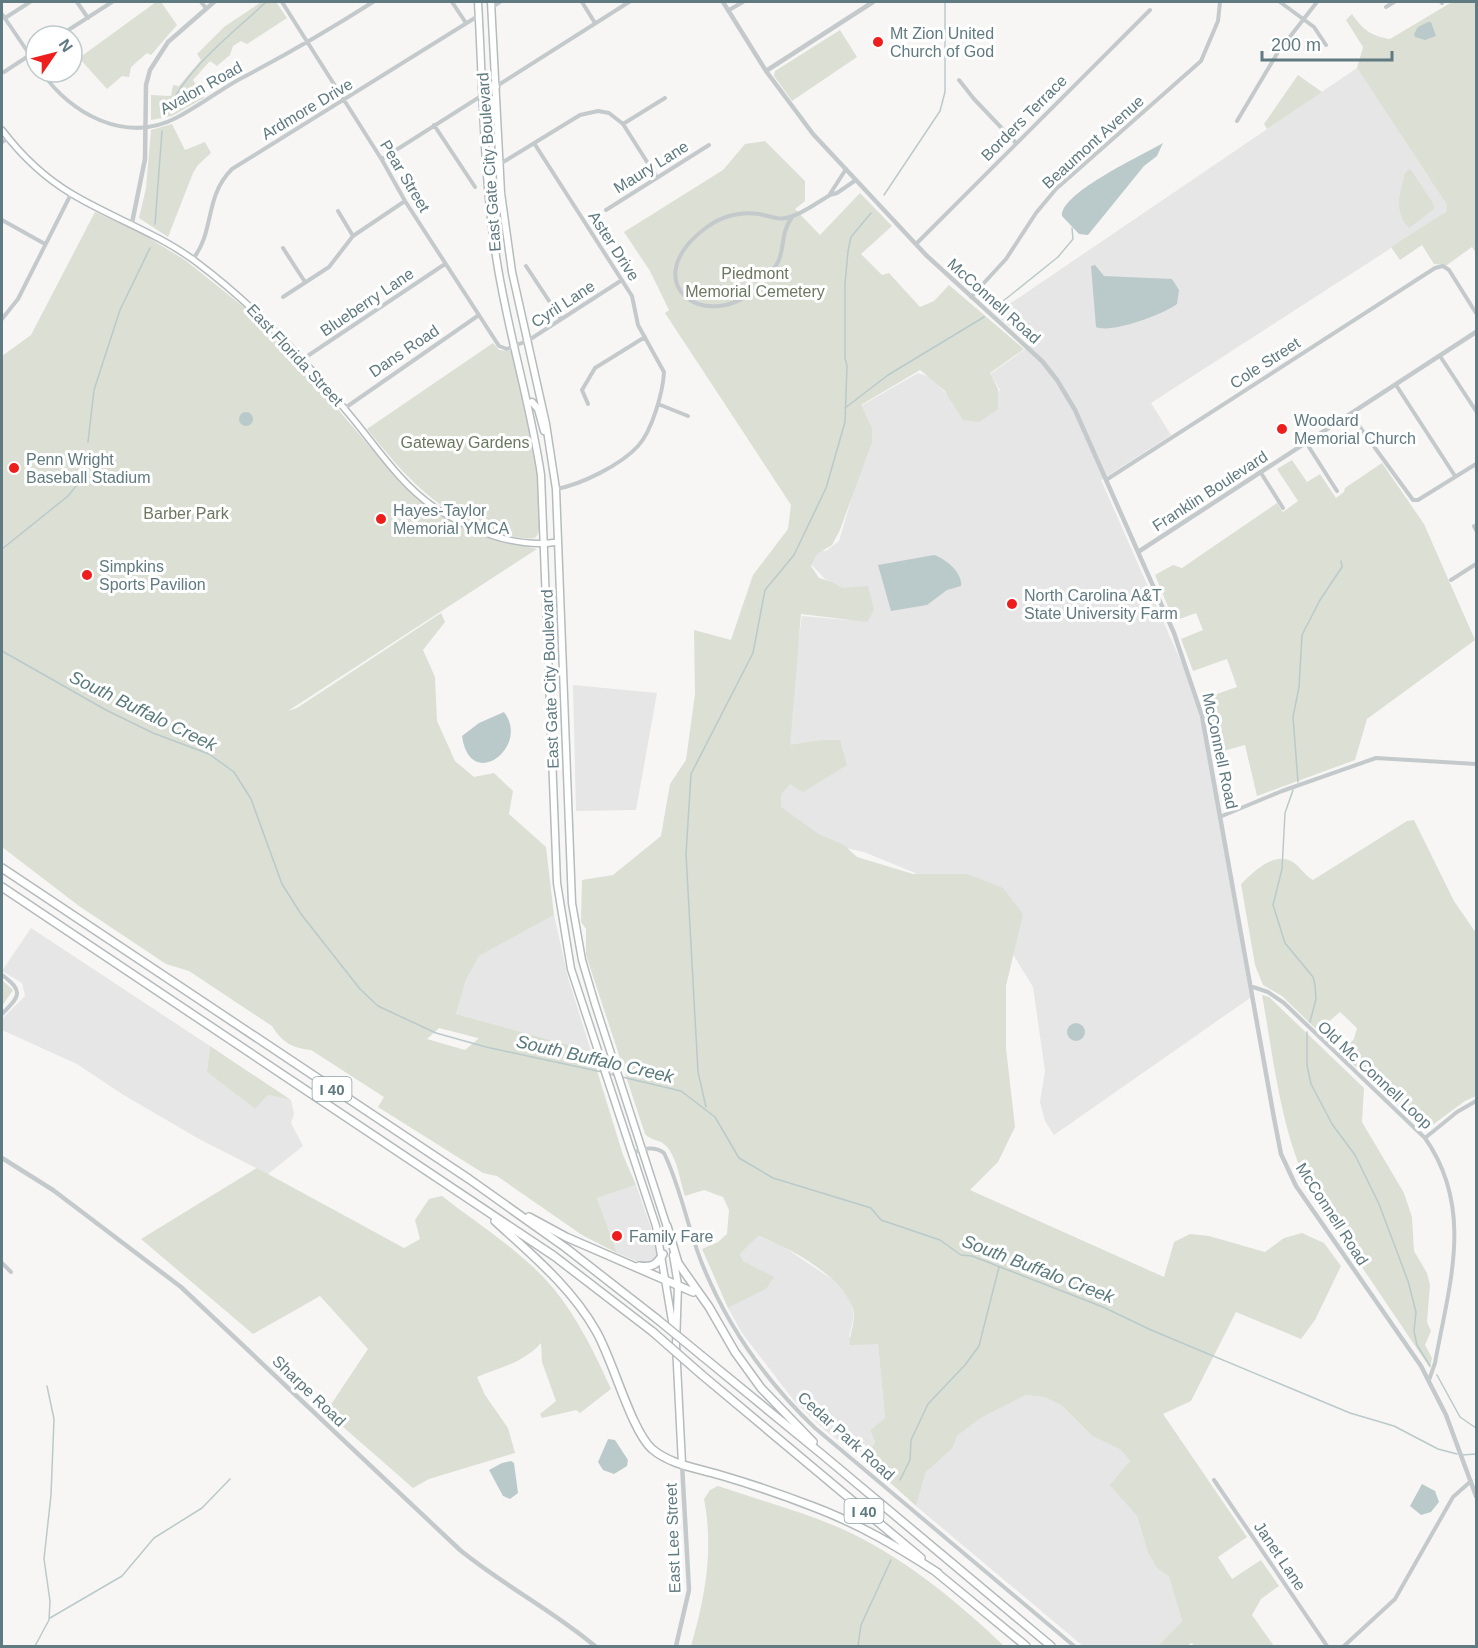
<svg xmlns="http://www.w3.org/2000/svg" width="1478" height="1648" font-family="Arial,sans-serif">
<rect width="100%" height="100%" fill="#f7f6f4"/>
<path fill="#e5e6e5" d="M1357 68 1447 205V212L1151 403 1171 435 1101 480 1183 666 1203 727 1250 998 1054 1135 1045 1121 1040 1102 1045 1071 1033 987 1006 943 962 902 915 873 864 852 775 832 784 744 802 616 848 620 867 615 851 592 825 579 810 563 819 550 826 551 839 541 866 450 852 411 918 373 932 378 967 417 1000 390 990 374 1031 345 995 314Z
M573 685 657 693 636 810 576 811Z
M554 915 568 978 591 1051 456 1014 466 980 479 956Z
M31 928 210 1046 207 1072 255 1109 268 1095 291 1100 294 1114 291 1123 303 1146 268 1174 199 1139 122 1094 77 1064 2 1030V1019L25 996 22 983 2 971Z
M636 1185 658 1248 656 1259 646 1265 617 1253 597 1198Z
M757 1236 781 1245 833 1280 850 1299 854 1316 849 1337 878 1343 885 1418 870 1430 875 1442 864 1459 826 1431 795 1402 742 1333 728 1308 766 1289 773 1277 743 1261 740 1254Z
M1026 1395 1044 1397 1061 1405 1092 1436 1121 1450 1130 1461 1111 1485 1137 1516 1148 1553 1157 1568 1169 1577 1182 1621 1158 1646H1083L916 1506 926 1472 952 1449 957 1436 981 1418Z"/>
<path fill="#dbdfd4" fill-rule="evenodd" d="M156 2H161L177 25 151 55 147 53 131 67 129 77 122 76 107 89 79 58Z
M261 2H276L287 18 247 44 241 41 233 46 230 55 217 66 210 61 193 80 204 98 172 116 151 120V95L171 96 173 85 179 86 201 60 197 54 224 27Z
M1452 2H1476V253L1472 247 1447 265 1434 264 1422 245 1400 260 1391 247 1446 212 1447 205 1357 68 1363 47 1346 20 1352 14C1363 30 1371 36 1390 39Z
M840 30 857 57 792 101 774 76 775 71Z
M1298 75 1322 92 1267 129 1264 124Z
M172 124 185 150 205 142 211 153 198 165 193 173 168 237 139 218 146 188 151 130Z
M765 141 805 181V201L795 209 820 235 860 193 892 226 861 254 882 275 889 273 920 307 934 301 949 285 1024 349 990 373 998 389V409L979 422 963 420 944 390 920 370 861 405 872 428V442L840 530 832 545 817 554 811 566 819 578 832 582 843 588 868 586 874 610 867 622 801 614 790 745 822 740H840L847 765 803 792 790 784 781 794V807L820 835 844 845 857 857 913 874H967L1003 888 1023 914 1006 986V1048L1015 1127 998 1162 970 1190 1164 1277 1174 1242 1190 1234 1209 1236 1265 1252 1284 1238 1302 1233 1324 1243 1341 1266 1315 1320 1301 1339 1236 1312 1191 1401 1163 1414 1247 1537 1218 1557 1232 1579 1261 1560 1279 1586 1261 1599 1252 1615 1274 1646H1194L1192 1643 1186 1646H1158L1182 1621 1169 1577 1157 1568 1148 1553 1137 1516 1110 1485 1130 1461 1121 1450 1092 1436 1061 1405 1044 1397 1026 1395 981 1418 957 1436 952 1449 926 1472 916 1506 864 1459 875 1442 870 1430 885 1418 878 1344 850 1345C849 1335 855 1323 854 1313 847 1278 789 1247 758 1236L740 1254 743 1261 774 1277 766 1289 728 1308 702 1249 718 1242 727 1234 729 1210 723 1197 704 1190 685 1196C680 1182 677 1155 665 1145 659 1139 651 1141 645 1134L586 955V929L581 922 582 880 613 875 661 836 670 784 686 760 695 694 694 630 731 640 753 575 788 529 791 505 665 313 669 310 650 271 624 232 723 170 745 144Z
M1410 169 1433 203 1434 209 1409 228C1393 211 1400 194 1405 173Z
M95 212 139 232 185 260 265 324 400 482 428 507 478 535 537 549 288 711 297 708 441 613 445 622 423 650 435 677 437 721 455 761 474 777 494 773 513 791 509 814 546 847 554 915 479 956 466 980 456 1014 591 1051 623 1155 636 1185 597 1198 617 1253 582 1235 497 1176 483 1173 378 1107 384 1097 311 1050C294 1049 281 1042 272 1026L189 971 166 964 79 906 2 847V356L31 335ZM439 1028 478 1038V1039L465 1050 427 1039Z
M493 343 499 350 511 351C519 380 556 520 535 538 523 540 510 536 499 532 436 514 406 477 367 429Z
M1292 460 1307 482 1320 474 1336 498 1344 492 1345 488 1382 463 1424 524 1475 640 1367 719 1355 760 1257 796 1245 745 1216 753 1202 699 1237 687 1227 659 1193 671 1181 639 1203 630 1196 613 1174 621 1155 575 1173 565 1182 568 1277 503 1283 512 1298 501 1277 469Z
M1414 820 1454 901 1476 933V1096L1465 1101 1431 1126H1419L1341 1053 1354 1039 1357 1028 1340 1012 1318 1031 1282 996 1263 985 1255 965 1241 884C1253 873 1272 852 1291 861 1299 865 1305 876 1313 880L1407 821Z
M2 980 13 990 2 1006Z
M1262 995 1269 997 1364 1088 1362 1122 1404 1193 1412 1217 1414 1251 1427 1273 1430 1285 1427 1322 1431 1331 1425 1345 1432 1358 1430 1368 1312 1193C1281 1136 1274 1060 1262 995Z
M210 1046 291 1100 268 1095 255 1109 207 1072Z
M257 1168 404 1248 420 1239 415 1220 429 1199 442 1196C479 1225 523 1252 553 1288 578 1318 595 1354 611 1389L580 1413 576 1410 542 1418 540 1414 556 1401 542 1362 541 1343C523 1363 501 1367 477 1377L485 1395 508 1428 515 1453 429 1479 413 1488 326 1412 368 1349 320 1296 253 1334 141 1239Z
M718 1486C759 1500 800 1511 840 1528 901 1555 957 1601 1004 1646H691C705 1597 714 1551 704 1499L710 1490Z"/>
<path fill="#bacacb" d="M1428 22H1431L1436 36 1425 40 1415 37 1414 34 1418 27Z
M1163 143 1157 156 1144 166 1088 235 1079 234 1062 216C1060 193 1143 155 1163 143Z
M1095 265 1104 276 1172 279 1179 290 1177 304C1164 314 1111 334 1096 327L1091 266Z
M239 419a7 7 0 1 1 14 0a7 7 0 1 1-14 0Z
M934 555C946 559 963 573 961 586L947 590 927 605 891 611 878 565Z
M504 712C531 747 470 793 462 736L479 723Z
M1067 1032a9 9 0 1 1 18 0a9 9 0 1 1-18 0Z
M608 1439 615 1440 628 1460 627 1466 614 1474 603 1470 598 1462Z
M511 1461 514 1463 518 1493 510 1499 503 1496 489 1470 502 1463Z
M1422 1484 1435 1491 1439 1502 1431 1512 1421 1515 1410 1506Z"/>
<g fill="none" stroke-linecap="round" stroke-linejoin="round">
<path stroke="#bacacb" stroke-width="1.5" d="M166 116C181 72 233 33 266 2
M884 195 940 111 945 92V2
M155 224 162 131
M992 310 1058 257 1073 239 1072 228
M845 408 888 375 984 317
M88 442 94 390 120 310 150 248
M2 549 68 496 81 480 85 457
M2 651 106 710 153 733 209 754 234 772 251 799 282 884 301 914 360 989 378 1006 436 1033 486 1047 602 1072
M1298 782 1293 717 1299 687 1302 635 1320 600 1342 567 1341 561
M1293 790 1285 813 1282 869 1273 905 1285 943 1313 977 1315 985 1316 999 1310 1022
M1307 1032V1065L1311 1084 1332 1124 1355 1155 1379 1204 1408 1281 1416 1312 1414 1331 1417 1345 1430 1366
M607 1073 617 1076
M622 1077 681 1091 715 1117 739 1158 773 1178 871 1208 881 1220 940 1240 961 1255 972 1256 1103 1307 1151 1330 1350 1413 1394 1426 1438 1449 1457 1454
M706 1107 698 1072 686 854 691 774 753 653 765 590 794 555 826 488 845 422 847 366 845 358V284L848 251 851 237 871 213
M1437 1375 1460 1417 1476 1428
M1462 1455 1476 1454
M900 1480 910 1460 911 1440 928 1404 965 1365 979 1346 999 1267
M50 1618 122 1576 154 1538 202 1508 230 1479
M35 1646 49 1620 50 1601 44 1559 51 1495 54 1419 47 1386
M858 1646 861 1625 891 1560"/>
<defs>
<path id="secondary" d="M2 130C21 155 45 178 72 194 112 218 157 233 195 261 254 305 302 357 349 414 375 445 400 484 434 507 469 530 516 549 558 542"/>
<path id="primary" d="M478 2C483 86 483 172 496 256 507 330 530 401 541 475L557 883 571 969 656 1226 673 1327
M491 2 501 193 512 272 546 424 556 489 572 903 582 960 595 1004 668 1230
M485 74 489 86 496 87
M483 96 492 101 494 112
M529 403 532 402 538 409 544 431
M673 1255 678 1285 676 1345 682 1464"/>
<path id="motorway" d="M2 868 469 1179 566 1248 657 1319
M2 887 554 1256 653 1332
M529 1217 566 1237 693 1292
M495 1221C532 1255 571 1287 596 1331 613 1360 631 1430 652 1449 671 1465 697 1468 720 1475 751 1484 783 1495 814 1507 859 1524 898 1547 938 1573
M667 1226 678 1263 709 1307 735 1352 761 1388 813 1442
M639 1266C651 1268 657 1265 663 1254
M702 1356 824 1456 1051 1646
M702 1375 921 1558
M936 1572 1026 1646"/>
</defs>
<use href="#secondary" stroke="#b4bcbf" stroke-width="8"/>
<use href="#primary" stroke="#b5bcbe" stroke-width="9"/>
<use href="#motorway" stroke="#b4babc" stroke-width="10"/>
<path stroke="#c4cacc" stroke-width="4" d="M77 2 88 18
M201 2 206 8
M282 2 382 160 405 201 499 346 507 349 529 340 622 280
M452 2 466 23
M582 2 595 23
M1280 2 1314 27 1326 45
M1441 2 1442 3
M492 7 500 2
M1386 7 1394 2
M729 10 743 2
M2 14 36 64
M5 18 30 2
M59 36 112 2
M4 72 36 51
M42 72C70 114 126 144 176 118 197 107 217 92 238 80 284 56 329 30 373 2
M959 80 974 99 1016 143
M1237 121 1278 52 1317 2
M623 124 665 98
M434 125 475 187
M2 142 8 139
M534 143 632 296 638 325 664 372C663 392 652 431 638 446 621 465 580 485 556 489
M382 159 629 2
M500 164 580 115 598 111 609 113 623 124 656 176
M830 194 846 169
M606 210 709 145
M338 211 353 236
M792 217C781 233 785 243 779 260 775 269 767 278 760 285 707 338 632 282 707 227 722 216 741 211 759 214 770 216 779 221 790 217 804 213 818 202 830 195L837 193 856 180
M2 220 45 244
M916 244 1150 10
M283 248 305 282
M193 259C215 231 204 197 232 169L478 16
M526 266 561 319
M283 297 329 267 353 236 405 201
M971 297 1006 259 1036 213 1056 189 1201 61 1218 21 1220 2
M2 319 18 299 71 194
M1440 356 1476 411
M303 359 445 264
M1396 385 1455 476
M588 404 582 390 595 368 645 337
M658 404 688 416
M345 408 479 315
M1351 415 1413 500H1418L1476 464
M1307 444 1337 491
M1261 473 1283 508
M1106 480 1435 268 1443 266 1449 270 1476 313
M1474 526 1476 530
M1451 580 1476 564
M1222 816 1282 791 1376 758 1476 764
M2 975C24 991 20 996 2 1014
M1253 987 1268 992 1284 1003 1425 1138C1475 1209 1449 1285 1435 1363L1429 1380
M1425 1138 1457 1112 1476 1101
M631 1153C643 1149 654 1145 664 1153 681 1188 688 1230 703 1266 728 1327 768 1383 815 1428L1074 1646
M2 1263 11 1272
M1214 1480 1327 1646
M1344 1646 1395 1599 1453 1497 1471 1481"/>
<path stroke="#c4cacc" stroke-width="4.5" d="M723 2 766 71 813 134 926 255 1042 361 1057 380 1075 410 1174 633 1202 716 1274 1118 1281 1154 1296 1186 1421 1366 1446 1415 1476 1496
M766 71 873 2
M132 223 145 159 146 85 150 70 168 42 214 2
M1138 552 1476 332
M2 1158 53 1190 181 1287 460 1550C503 1585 552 1610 595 1646
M676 1646 689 1590 682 1464"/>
<use href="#secondary" stroke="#fff" stroke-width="5"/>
<use href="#primary" stroke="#fff" stroke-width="6"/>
<use href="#motorway" stroke="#fff" stroke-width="7"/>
<defs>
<path id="motorway-bridge" d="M657 1319 702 1356
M653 1332 702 1375"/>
</defs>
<use href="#motorway-bridge" stroke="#b4babc" stroke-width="10" stroke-linecap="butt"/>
<use href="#motorway-bridge" stroke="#fff" stroke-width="7"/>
</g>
<g fill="#ee1e1d" stroke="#fff" stroke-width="2">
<circle cx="878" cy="42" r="6"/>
<circle cx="1282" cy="429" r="6"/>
<circle cx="14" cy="468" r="6"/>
<circle cx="381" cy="519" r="6"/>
<circle cx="87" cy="575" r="6"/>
<circle cx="1012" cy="604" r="6"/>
<circle cx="617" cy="1236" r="6"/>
</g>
<g text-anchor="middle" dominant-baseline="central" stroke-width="6" stroke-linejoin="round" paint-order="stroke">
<g fill="#fff" stroke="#90a2a7" stroke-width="1.5">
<rect x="312.5" y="1077" width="39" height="24" rx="4.5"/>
<rect x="844.5" y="1499" width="39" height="24" rx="4.5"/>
</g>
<g font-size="15" font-weight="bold" fill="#607a81">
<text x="332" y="1089">I 40</text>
<text x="864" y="1511">I 40</text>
</g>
<g font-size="16" fill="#607a81" stroke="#fff" text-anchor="start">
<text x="890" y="33">Mt Zion United<tspan x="890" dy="18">Church of God</tspan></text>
<text x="1294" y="420">Woodard<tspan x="1294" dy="18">Memorial Church</tspan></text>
<text x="26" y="459">Penn Wright<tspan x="26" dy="18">Baseball Stadium</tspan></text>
<text x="393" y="510">Hayes-Taylor<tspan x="393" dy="18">Memorial YMCA</tspan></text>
<text x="99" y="566">Simpkins<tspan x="99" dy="18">Sports Pavilion</tspan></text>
<text x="1024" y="595">North Carolina A&amp;T<tspan x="1024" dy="18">State University Farm</tspan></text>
<text x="629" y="1236">Family Fare</text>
</g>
<g font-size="16" fill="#607a81" stroke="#fff">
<text transform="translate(201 88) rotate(-29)">Avalon Road</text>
<text transform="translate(307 109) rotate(-31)">Ardmore Drive</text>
<text transform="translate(1024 118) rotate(-45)">Borders Terrace</text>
<text transform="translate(1093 142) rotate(-42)">Beaumont Avenue</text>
<text transform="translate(489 162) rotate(-94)">East Gate City Boulevard</text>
<text transform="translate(651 167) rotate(-32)">Maury Lane</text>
<text transform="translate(405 176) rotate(59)">Pear Street</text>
<text transform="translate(614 246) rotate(57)">Aster Drive</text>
<text transform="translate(994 301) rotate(42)">McConnell Road</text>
<text transform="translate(367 302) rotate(-34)">Blueberry Lane</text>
<text transform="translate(563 304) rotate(-33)">Cyril Lane</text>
<text transform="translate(404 351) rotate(-34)">Dans Road</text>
<text transform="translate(295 355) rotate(47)">East Florida Street</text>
<text transform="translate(1265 363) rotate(-33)">Cole Street</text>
<text transform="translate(1210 491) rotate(-33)">Franklin Boulevard</text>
<text transform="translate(550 679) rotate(-92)">East Gate City Boulevard</text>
<text transform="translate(1220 751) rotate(78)">McConnell Road</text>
<text transform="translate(1375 1075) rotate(43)">Old Mc Connell Loop</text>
<text transform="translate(1332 1214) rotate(57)">McConnell Road</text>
<text transform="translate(309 1391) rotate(44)">Sharpe Road</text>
<text transform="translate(846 1436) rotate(42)">Cedar Park Road</text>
<text transform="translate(673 1538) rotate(-92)">East Lee Street</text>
<text transform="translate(1280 1556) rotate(56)">Janet Lane</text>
</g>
<g font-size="16" fill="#6a785f" stroke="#fff">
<text x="755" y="273">Piedmont<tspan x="755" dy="18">Memorial Cemetery</tspan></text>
<text x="465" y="442">Gateway Gardens</text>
<text x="186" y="513">Barber Park</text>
</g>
<g font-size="18" font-style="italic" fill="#5b7a7c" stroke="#fff">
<text transform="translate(143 711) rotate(26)">South Buffalo Creek</text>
<text transform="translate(595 1059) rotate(13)">South Buffalo Creek</text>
<text transform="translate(1038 1269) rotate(21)">South Buffalo Creek</text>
</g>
</g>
<rect width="1478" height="1648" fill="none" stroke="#607a81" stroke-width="6"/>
<g transform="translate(54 54) rotate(55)"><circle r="28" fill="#ffffff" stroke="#bfcacd" stroke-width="1.5"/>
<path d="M0-4.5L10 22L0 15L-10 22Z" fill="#ee1e1d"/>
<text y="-9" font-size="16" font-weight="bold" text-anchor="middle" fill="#607a81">N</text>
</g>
<path d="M1262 51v9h130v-9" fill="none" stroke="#607a81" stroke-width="3"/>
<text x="1271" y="51" font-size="18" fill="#607a81" stroke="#ffffff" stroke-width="4.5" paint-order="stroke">200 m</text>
</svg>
